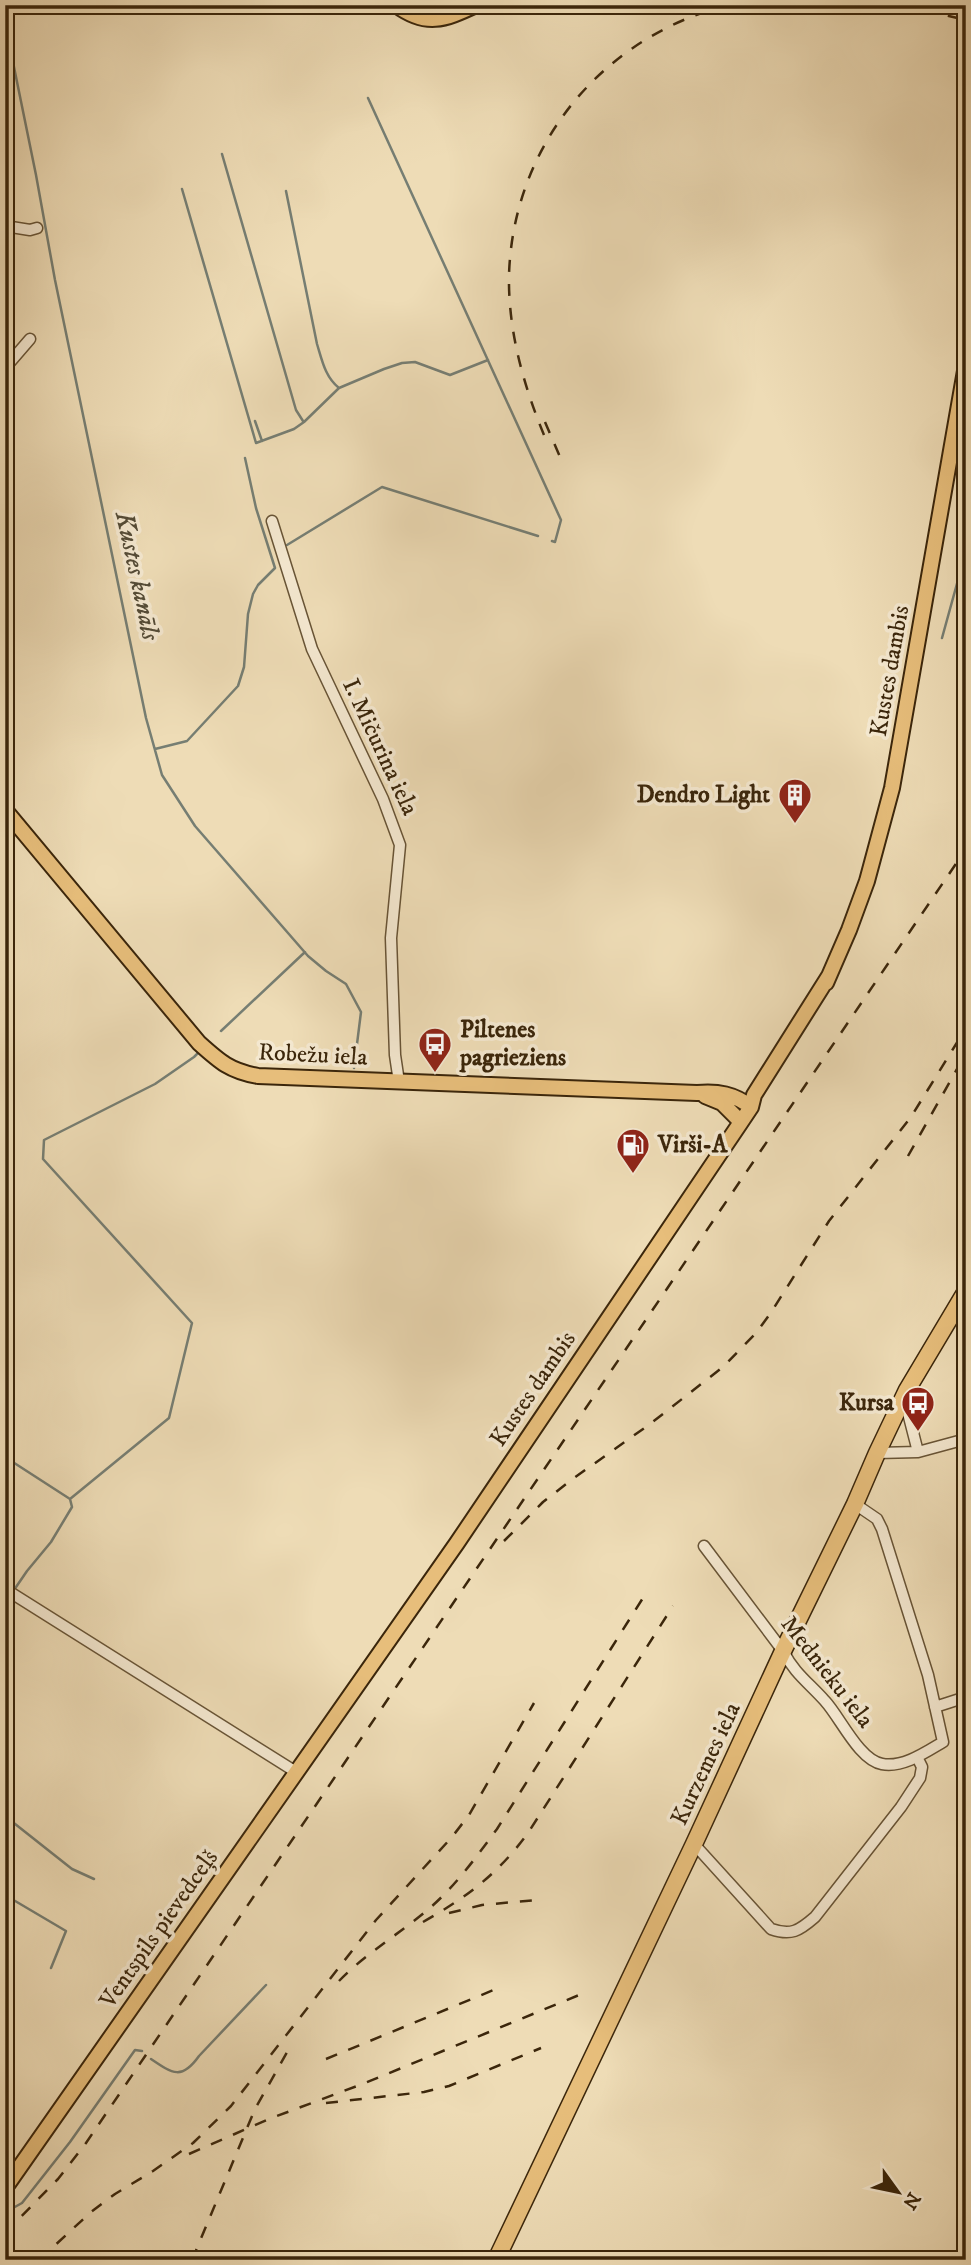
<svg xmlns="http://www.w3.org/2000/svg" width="971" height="2265" font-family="'IM FELL DW Pica',serif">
<rect width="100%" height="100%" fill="#eedcb6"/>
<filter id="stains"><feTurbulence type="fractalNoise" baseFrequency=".00286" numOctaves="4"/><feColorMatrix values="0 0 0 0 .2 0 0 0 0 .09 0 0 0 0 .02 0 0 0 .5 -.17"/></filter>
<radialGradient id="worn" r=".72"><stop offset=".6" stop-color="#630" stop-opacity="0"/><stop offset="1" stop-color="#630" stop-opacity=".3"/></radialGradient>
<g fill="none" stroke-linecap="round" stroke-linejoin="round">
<path stroke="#767e73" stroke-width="2.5" d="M5 23 36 175 55 280 146 718 162 775 195 826 308 956 326 971 346 984 361 1012 354 1068
M368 98 561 520 555 542 552 541
M222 154 296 410 303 421
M182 189 256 443 294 429 304 422 339 388 384 369 402 363 415 362 450 375 488 360
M286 191 317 344C322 360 325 377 339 388
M255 421 262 441
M287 545 382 487 538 536
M942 638 966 551
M155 749 187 741 238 686 244 667 248 614 253 594 258 585 275 568 256 508 245 458
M221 1031 305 952
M5 1457 70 1499 72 1507 51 1542 27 1571 14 1590
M70 1499 169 1418 192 1323 43 1159 44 1140 155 1084 194 1057 201 1050
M5 1604 10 1596
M5 1816 72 1869 94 1879
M5 1895 66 1931 51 1968
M151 2059C173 2074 182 2080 199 2056L266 1985
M5 2216 13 2208 22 2203 70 2142 135 2050 142 2051"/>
<defs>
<path id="minor" d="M5 226 30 230 37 228
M5 368 30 339
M272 521 312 649 383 799 400 845 391 938 395 1055 399 1082
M901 1402 907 1409 918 1452
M877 1453 918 1452 966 1439
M704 1546 783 1651C795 1674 808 1682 825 1701 840 1717 859 1760 882 1764 903 1768 926 1752 943 1742L928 1675 882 1529 877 1519 855 1504
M5 1589 296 1772
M935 1707 966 1697
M694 1844 771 1929C791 1936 799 1931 815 1917L901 1807 920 1778 922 1767 917 1757"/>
<path id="primary" d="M396 5C426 27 444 20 476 5
M5 810 199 1043C220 1062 230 1071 258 1076L697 1093C718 1091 734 1094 751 1107
M826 983 849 930 867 881 892 788 966 365
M705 1096 722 1103 741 1122
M5 2188 457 1543 741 1122 751 1107 754 1095 829 976"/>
<path id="trunk" d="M496 2260 694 1844 783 1651 855 1504 877 1453 907 1390 966 1291"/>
</defs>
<use href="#minor" stroke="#685436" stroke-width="13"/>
<use href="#primary" stroke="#3b260b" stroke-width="18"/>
<use href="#trunk" stroke="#3b260b" stroke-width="19"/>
<use href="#minor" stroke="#f4e8d0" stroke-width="10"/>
<use href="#primary" stroke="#e7be7b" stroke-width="14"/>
<use href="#trunk" stroke="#e7be7b" stroke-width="16"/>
<path stroke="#3b260b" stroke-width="2.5" stroke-dasharray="12 12" stroke-linecap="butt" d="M901 5 966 20
M545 422 560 457
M544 435C523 384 508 330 509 275 513 145 602 37 728 5
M908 1156 966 1053
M504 1541 543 1502 574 1478 650 1424 723 1367 756 1333 770 1314 829 1221 911 1117 966 1028
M449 1913 482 1905 536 1900
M423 1922C467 1897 498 1874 528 1833L673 1606
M339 1981C366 1953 401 1933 431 1907 457 1884 477 1856 497 1829L648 1590
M326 2059 496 1989
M326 2103 424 2092 449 2086 541 2048
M189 2154 269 2119 365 2083 584 1993
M5 2233 58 2179 86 2143 966 849
M39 2260 91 2212 115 2194 153 2171 193 2143 231 2106 376 1920 452 1837 469 1815 534 1703
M192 2260 255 2109 290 2047"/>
</g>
<defs>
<symbol id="building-pin" viewBox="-11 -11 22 30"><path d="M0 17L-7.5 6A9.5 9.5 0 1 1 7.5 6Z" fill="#8f2418" stroke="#f4e8d0"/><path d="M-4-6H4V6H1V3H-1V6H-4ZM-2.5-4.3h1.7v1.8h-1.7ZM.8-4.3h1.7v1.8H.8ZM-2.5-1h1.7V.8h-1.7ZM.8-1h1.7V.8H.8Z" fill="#fff"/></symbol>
<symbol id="bus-pin" viewBox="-11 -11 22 30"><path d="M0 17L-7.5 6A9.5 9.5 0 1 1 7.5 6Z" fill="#8f2418" stroke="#f4e8d0"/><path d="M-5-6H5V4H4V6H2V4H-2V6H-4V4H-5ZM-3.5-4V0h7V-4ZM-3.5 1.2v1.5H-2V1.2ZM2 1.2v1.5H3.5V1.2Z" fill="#fff"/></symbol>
<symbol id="fuel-pin" viewBox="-11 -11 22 30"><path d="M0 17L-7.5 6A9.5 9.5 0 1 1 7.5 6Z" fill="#8f2418" stroke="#f4e8d0"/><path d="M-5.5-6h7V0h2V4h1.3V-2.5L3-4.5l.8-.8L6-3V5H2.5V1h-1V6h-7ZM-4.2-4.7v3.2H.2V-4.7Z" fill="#fff"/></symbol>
</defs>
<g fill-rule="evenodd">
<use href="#building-pin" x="776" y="776" width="38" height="52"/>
<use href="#bus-pin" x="416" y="1025" width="38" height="52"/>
<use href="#fuel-pin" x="614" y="1126" width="38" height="52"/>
<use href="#bus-pin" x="899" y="1384" width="38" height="52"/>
</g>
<g text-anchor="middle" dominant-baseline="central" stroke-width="7" stroke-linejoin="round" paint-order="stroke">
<g font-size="24" fill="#3b260b" stroke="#f4e8d0">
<text transform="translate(890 671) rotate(-80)">Kustes dambis</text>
<text transform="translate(380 747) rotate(65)">I. Mičurina iela</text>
<text transform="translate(313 1055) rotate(3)">Robežu iela</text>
<text transform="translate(533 1389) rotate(-56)">Kustes dambis</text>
<text transform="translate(827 1672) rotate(52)">Mednieku iela</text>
<text transform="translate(706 1764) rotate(-65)">Kurzemes iela</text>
<text transform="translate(159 1929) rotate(-55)">Ventspils pievedceļš</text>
</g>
<g font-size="24" font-weight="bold" fill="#3b260b" stroke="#f4e8d0" text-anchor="end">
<text x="770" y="795">Dendro Light</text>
<text x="460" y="1030" text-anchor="start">Piltenes<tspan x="460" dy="28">pagrieziens</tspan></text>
<text x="658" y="1145" text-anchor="start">Virši-A</text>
<text x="894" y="1403">Kursa</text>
</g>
<g font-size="26" font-style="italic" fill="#544b36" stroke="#f4e8d0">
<text transform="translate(137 576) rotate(78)">Kustes kanāls</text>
</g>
</g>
<rect width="971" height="2265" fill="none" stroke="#eedcb6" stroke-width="28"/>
<rect x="7" y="7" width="957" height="2251" fill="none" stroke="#3b260b" stroke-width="3.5"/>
<rect x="14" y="14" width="943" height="2237" fill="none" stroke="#3b260b" stroke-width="2"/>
<g transform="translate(898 2192) rotate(123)" stroke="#f4e8d0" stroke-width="5" paint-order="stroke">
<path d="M0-5L12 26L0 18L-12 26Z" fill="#3b260b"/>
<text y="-10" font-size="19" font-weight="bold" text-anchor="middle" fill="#3b260b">N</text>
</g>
<rect width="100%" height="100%" filter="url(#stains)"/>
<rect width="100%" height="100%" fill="url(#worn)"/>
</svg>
